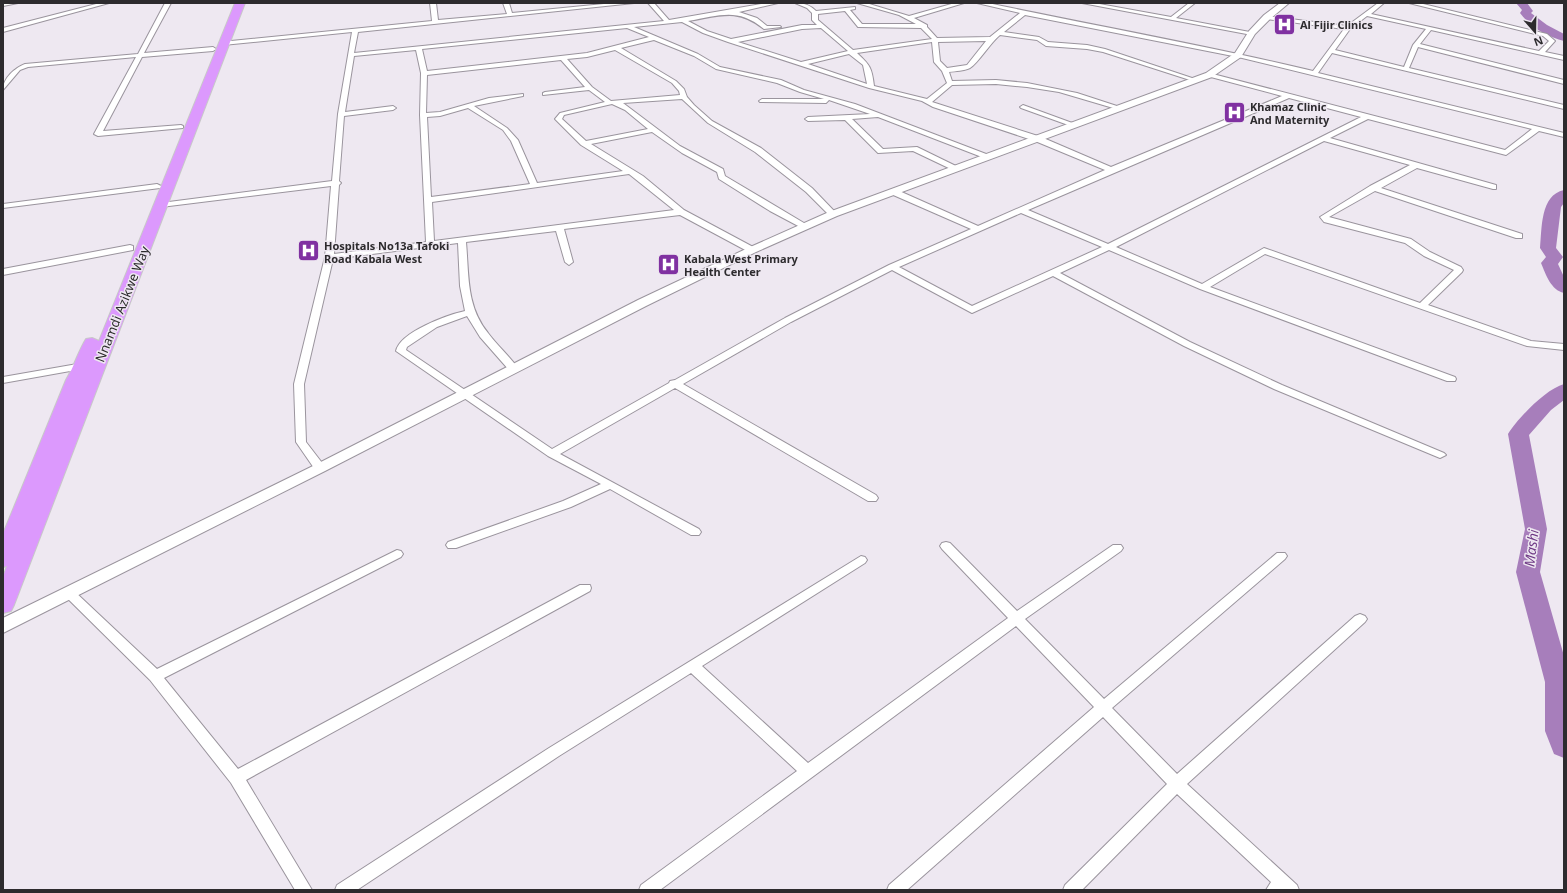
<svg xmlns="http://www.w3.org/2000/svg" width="1567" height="893" font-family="'Noto Sans',sans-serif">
<rect width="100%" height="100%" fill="#eee8f1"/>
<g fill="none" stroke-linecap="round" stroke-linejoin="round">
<path fill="#a77ebb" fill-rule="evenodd" d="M1516 3H1527L1533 11 1531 13 1547 25 1564 34V41C1548 37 1530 27 1520 13L1522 10Z
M1564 190V203L1561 207 1556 248 1563 257 1558 264 1564 277V293C1551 290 1546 275 1541 263L1546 257 1540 248C1542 229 1540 195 1564 190Z
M1564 384V400L1551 410 1529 435 1547 529 1540 572 1564 656V758L1554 754 1545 731V682L1516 572 1525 529 1508 434C1518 418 1546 389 1564 384Z"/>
<defs>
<path id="street" d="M3 3H18L3 6Z
M100 3H109L3 32V28Z
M165 3H171L144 53 213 47 216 49 213 51 142 57 103 131 181 125 183 126V128L98 136 94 134 136 57 28 67 20 70 3 90C3 78 15 68 25 64L138 54Z
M430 3H436L438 20 507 14 503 3H509L512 13 614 3H634L358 32 354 53 664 21 648 3H654L669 20 767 3H778L739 12 757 18 767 26H780L781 27 764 29C737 7 720 16 688 21L707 31 731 39 802 25H817L812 20V13L807 8 795 3C804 3 810 5 816 11L855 7V9L850 10 862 24H916L899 15 857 3H866L909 16 955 3H964L914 18 927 25V27L937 38 990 37 1020 13 977 3H988C1096 26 1205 45 1313 71L1344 29 1267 19 1265 16 1347 26 1378 3H1384L1371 14 1539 51 1549 41 1543 36 1409 3H1419L1547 34 1555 41 1545 52 1564 56V60L1431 30 1420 44 1564 80V84L1418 47 1409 68 1564 105V109L1332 53 1318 73 1564 133V137L1539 131 1506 155 1368 119 1330 138 1496 185V189H1493L1417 168 1381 188 1522 234V238H1516L1375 191 1329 217 1411 239 1430 252 1461 267 1463 270 1462 272 1428 305 1531 341 1564 344V350L1527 346 1265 254 1210 287 1455 377 1456 379 1455 381H1447L1200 289 1109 250 1060 273 1190 342 1282 385 1444 453 1446 455 1440 458 1274 389 1184 346 1053 276 972 313 892 270 791 322 683 384 876 495 878 498 876 501H868L675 388 560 454 699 529 701 532 699 535H691L610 489 571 507 456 548H448L446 545 448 542 563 501 601 484 548 456 396 351C400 332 447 315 465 311L460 286 458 243 333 259 304 384 306 442 326 468 320 472 316 471 296 442 294 384 325 257 331 186 161 207 157 205 161 203 332 181 338 114 352 32 223 45 221 44V42L432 21ZM845 11 858 27 921 28 932 39 853 50 818 20V14ZM1025 15 1238 57 1532 129 1505 150 1209 73 1207 74V76L1282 96 1111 167 1041 137 932 102 952 85 996 84 1027 87 1059 92 1120 110 1123 108 1077 93 1027 83 996 80 952 81 949 72C956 71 964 71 970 68 979 62 990 43 1000 35L1037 40 1046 46 1087 49 1103 52 1193 81 1198 80 1105 49 1087 45 1048 42 1039 37 1004 32ZM1367 16 1426 29 1413 45 1404 67 1335 50 1350 29ZM682 22 703 33 728 42 869 88 922 101 933 107 1035 141 1105 170 978 226 897 190H891V194L971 229 889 265 785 318 675 380 670 381 669 383 552 449 406 350 407 347 437 327 467 316 480 337 509 370H517L518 368C509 356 497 345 488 333 466 306 469 275 466 242L556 231 565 262 569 265 573 262 564 229 680 215 749 252H755V248L684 210 643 176 591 144 652 132 682 153 717 172 719 179 770 211 802 228H805L809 226 725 176 723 169 680 146 623 103 682 99 708 123 755 152 806 192 830 216H833L837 214 812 188 761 148 712 121 694 105 687 97 684 89 676 81 621 48 654 40 694 56 716 69 777 83 800 92 824 99H762L759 101 760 102 826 103 829 100 870 114 808 117 805 119 808 121 845 120 878 153 913 151 955 171 962 169 917 147 883 149 852 119 878 117 987 159 994 157 855 104 804 90 781 80 720 67 698 54 634 27ZM627 28 649 37 587 53 427 71 422 49ZM821 28 848 51 801 62 738 42 802 29ZM986 41 967 65 947 68 940 61 938 42ZM932 42 934 62 942 71 947 83 927 99 874 86C872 68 870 65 857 53ZM416 50 421 73 420 115 426 242 334 254 339 185 341 183 339 181 344 116 393 110 396 108 393 106 345 112 354 56ZM615 50 672 83 679 91 680 95 611 101 592 87 567 59 587 57ZM849 54 863 65 867 84 808 64ZM561 60 585 87 545 92 543 93V95L589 90 605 102 560 113 555 119 581 145 623 171 537 183 518 140 507 128 474 106 523 96V94L489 98 440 112 426 113 427 75ZM1289 98 1361 117 1108 244 1028 210ZM612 104 625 110 648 129 586 141 562 119 564 115ZM468 108 503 130 511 141 530 184 431 197 427 117 440 116ZM1324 141 1410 165 1370 186 1320 217 1324 222 1405 243 1424 256 1454 270 1420 303 1264 248 1202 284 1116 247ZM629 174 674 210 434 241 432 202ZM1021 213 1102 247 972 306 899 267Z
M1082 3H1094L1171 17 1189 3H1195L1176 18 1255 33 1252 35Z
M1023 105 1075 124 1076 125 1071 126 1021 108 1020 107Z
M157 184 161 186 160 188 3 208V204Z
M130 245 133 246V250L3 275V269Z
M83 363 88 366 87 368 3 383V377Z
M946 542 950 543 1017 611 1113 545H1121L1123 548 1121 551 1025 619 1104 699 1277 553H1285L1287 556 1285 559 1112 708 1177 774 1355 616 1360 614 1365 616 1367 619 1365 622 1187 784 1297 885 1299 890H1266L1271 882 1177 794 1082 890H1063L1065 885 1167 784 1103 717 907 890H887L889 885 1094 707 1016 626 660 890H639L641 885 797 771 691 673 559 756 357 890H335L337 885 549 748 861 556 865 557 867 560 865 563 702 666 808 763 1008 618 942 549 940 546 942 543Z
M397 550 401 551 403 554 401 557 164 678 238 769 580 585H590L591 588 590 591 246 780 312 890H295L231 783 150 680 62 593 63 590H73L157 669Z"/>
<path id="secondary" d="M1280 3H1289L1270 19 1255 34 1241 57 1212 77 837 216 756 252 646 306 325 471 3 633V618L315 465 638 300 748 248 829 212 1206 73 1235 53 1249 31 1264 15Z"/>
<path id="highway" d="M235 3H245L14 605 11 611 3 613V577L7 566 3 567V534L66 380C74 367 78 352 86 339L92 338 99 341Z"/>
</defs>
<use href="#street" stroke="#9a949d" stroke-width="2"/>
<use href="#secondary" stroke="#9a949d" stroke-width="2"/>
<use href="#highway" stroke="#c8c8c9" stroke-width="2"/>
<use href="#street" fill="#fff" fill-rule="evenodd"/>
<use href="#secondary" fill="#fff" fill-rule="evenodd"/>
<use href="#highway" fill="#dc99fd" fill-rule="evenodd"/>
</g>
<defs>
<symbol id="hospital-square" viewBox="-11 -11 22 22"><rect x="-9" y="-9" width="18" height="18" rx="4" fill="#8031a1" stroke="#eee8f1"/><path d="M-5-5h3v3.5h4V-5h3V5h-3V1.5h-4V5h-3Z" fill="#fff"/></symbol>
</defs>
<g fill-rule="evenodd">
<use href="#hospital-square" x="1272" y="12" width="25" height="25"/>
<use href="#hospital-square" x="1222" y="100" width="25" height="25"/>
<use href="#hospital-square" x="296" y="238" width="25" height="25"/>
<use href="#hospital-square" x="656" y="252" width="25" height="25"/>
</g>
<g text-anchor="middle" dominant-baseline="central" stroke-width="3" stroke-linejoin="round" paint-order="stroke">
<g font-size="11" font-weight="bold" fill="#2d2b2e" stroke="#eee8f1" text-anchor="start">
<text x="1300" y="24">Al Fijir Clinics</text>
<text x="1250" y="106">Khamaz Clinic<tspan x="1250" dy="13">And Maternity</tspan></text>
<text x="324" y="245">Hospitals No13a Tafoki<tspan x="324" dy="13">Road Kabala West</tspan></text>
<text x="684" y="258">Kabala West Primary<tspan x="684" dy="13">Health Center</tspan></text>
</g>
<g font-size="13" fill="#2d2b2e" stroke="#eee8f1">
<text transform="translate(122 304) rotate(-68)">Nnamdi Azikwe Way</text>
</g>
<g font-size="14" font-style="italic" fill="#6e3985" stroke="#eee8f1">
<text transform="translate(1531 548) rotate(-83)">Mashi</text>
</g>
</g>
<rect width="1567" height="893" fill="none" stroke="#2d2b2e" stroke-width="8"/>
<g transform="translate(1535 32) rotate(160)" stroke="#eee8f1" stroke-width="3" paint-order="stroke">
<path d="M0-3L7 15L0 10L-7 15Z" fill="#2d2b2e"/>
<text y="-6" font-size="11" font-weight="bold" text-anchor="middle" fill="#2d2b2e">N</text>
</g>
</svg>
